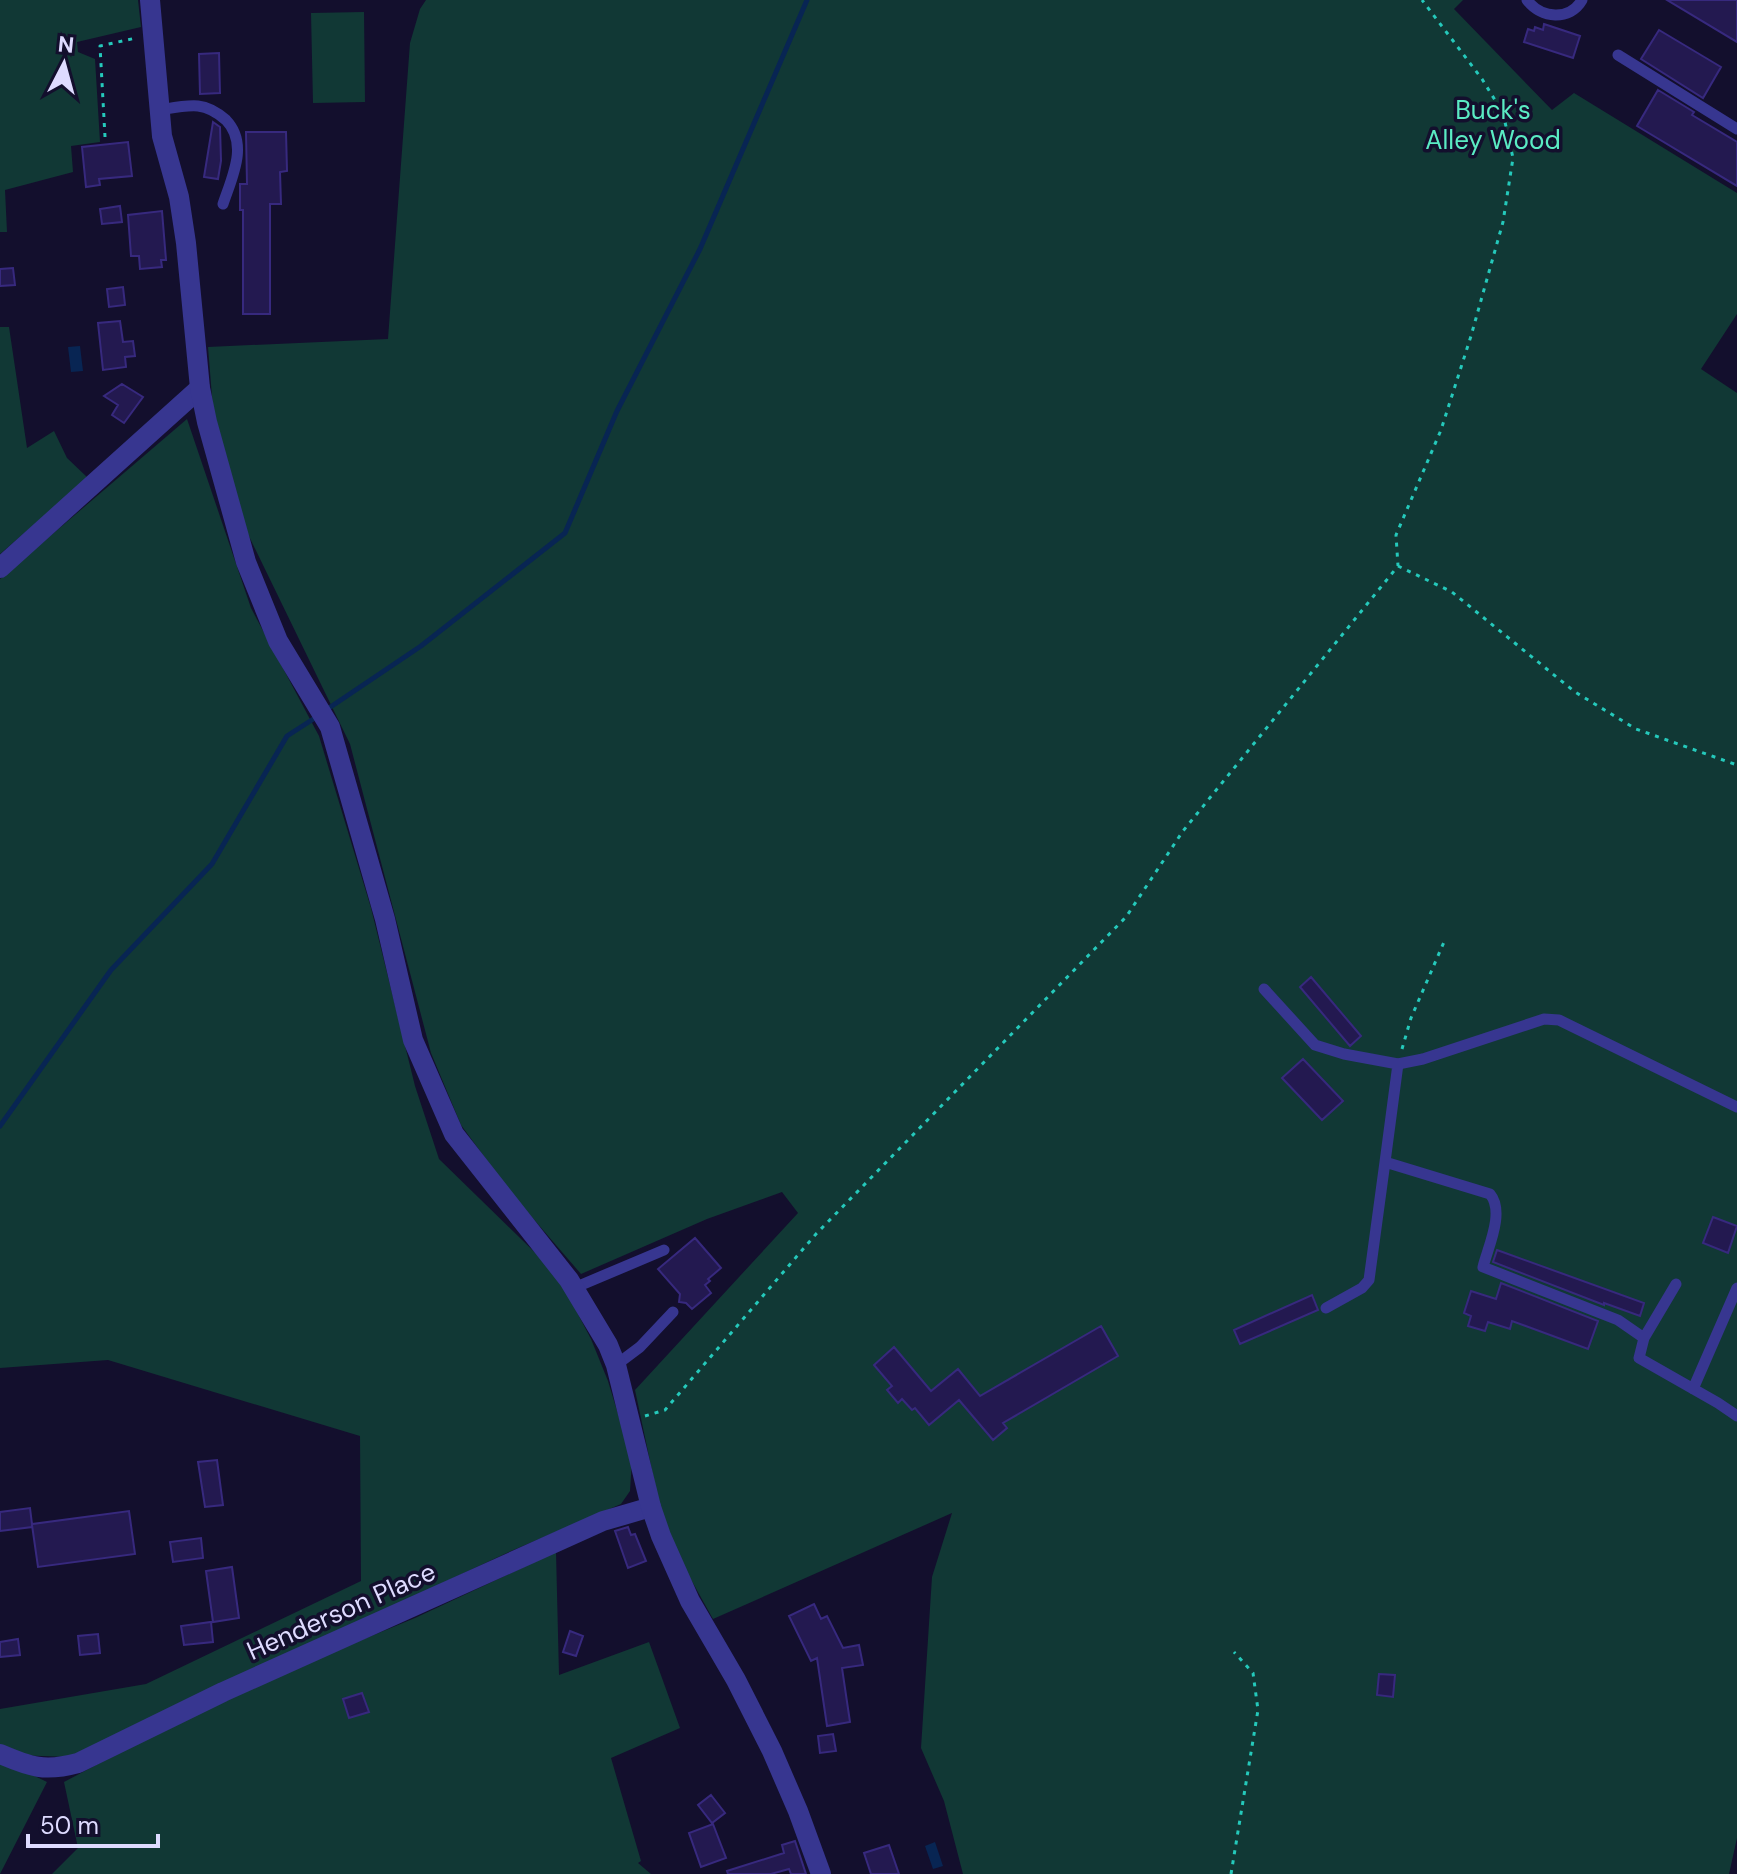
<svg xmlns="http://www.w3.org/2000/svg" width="1737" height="1874" font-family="'DM Sans',sans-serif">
<rect width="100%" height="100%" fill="#130f2d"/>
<path fill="#113835" d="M0 0H138L141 27 77 42 78 52 95 59 100 142 71 146 73 172 5 190 7 232H0Z
M426 0H1463L1454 9 1552 110 1574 93 1737 193V314L1701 369 1737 393V1838L1729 1874H963L944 1801 921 1748 932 1577 952 1513 713 1619 679 1558 661 1513 635 1390 798 1213 782 1192 707 1219 581 1274 511 1193 461 1125 431 1053 350 744 245 528 213 409 208 347 388 339 410 43 420 9Z
M364 12 365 102 313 103 311 13Z
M0 327H9L27 448 54 431 67 458 88 478 0 554Z
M187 419 251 608 319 736 371 908 415 1086 439 1159 557 1274 591 1339 608 1381 632 1460 630 1491 621 1504 511 1551 70 1757 12 1755 0 1749V1709L146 1684 361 1581 360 1436 108 1360 0 1368V579Z
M556 1552 559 1675 649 1642 680 1728 611 1758 641 1861 638 1863 651 1874H52L78 1848 64 1782 228 1695 415 1618Z
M0 1759 47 1782 0 1874Z"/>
<path fill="#082553" d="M80 346 83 371 71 372 68 347Z
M935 1842 943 1866 933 1869 925 1846Z"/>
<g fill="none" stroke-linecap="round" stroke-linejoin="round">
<path stroke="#082553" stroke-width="5" d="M326 710 421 646 565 533 617 411 700 249 807 0
M0 1126 111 970 212 864 287 736 318 716"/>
</g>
<path fill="#231950" stroke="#37297e" stroke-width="2" d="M1667 0H1737V42Z
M1544 24 1580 36 1573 58 1524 42 1528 29 1534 31 1535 27 1543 30Z
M1659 30 1721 67 1703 98 1641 59Z
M219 53 220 93 200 94 199 54Z
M1658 90 1694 112 1692 115 1737 142V186L1637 126Z
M213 122 220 127 221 161 218 179 204 177Z
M246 132H286L287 171 280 172 281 204H270V314H243V210H240V184H247Z
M128 142 132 176 99 179 100 185 86 187 82 147Z
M120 206 122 222 102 224 100 209Z
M162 211 166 260H161L162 267 140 269 139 256H131L128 215Z
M13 268 15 285 0 286V269Z
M123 287 125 305 109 307 107 289Z
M120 321 123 342 133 341 135 356 125 357 126 367 103 370 98 323Z
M122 384 143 397 124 423 112 415 118 405 104 396Z
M1311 977 1361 1036 1350 1046 1300 987Z
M1303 1059 1343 1101 1322 1120 1282 1078Z
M1713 1217 1737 1226 1728 1253 1703 1243Z
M695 1238 721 1268 708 1279 710 1281 705 1285 711 1293 692 1309 686 1303 679 1302 680 1294 658 1269Z
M1497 1250 1644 1303 1640 1316 1604 1303V1305L1493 1262Z
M1501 1283 1598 1321 1588 1349 1512 1321 1510 1329 1488 1322 1485 1331 1468 1326 1471 1316 1464 1313 1471 1291 1496 1299Z
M1312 1295 1318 1310 1240 1344 1234 1330Z
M1101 1326 1118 1356 1003 1423 1007 1428 993 1440 959 1400 929 1425 915 1408 912 1410 902 1399 898 1403 887 1390 892 1386 874 1365 894 1347 931 1391 958 1369 980 1396Z
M217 1460 223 1505 205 1507 198 1462Z
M30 1508 32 1524 129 1511 135 1554 38 1567 32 1525V1527L0 1531V1512Z
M628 1527 631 1535 635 1534 646 1561 628 1568 615 1531Z
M201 1538 203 1558 173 1562 170 1542Z
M232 1567 239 1618 213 1622 206 1571Z
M814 1604 821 1619 827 1616 843 1648 859 1645 863 1665 842 1668 850 1722 827 1726 817 1658 811 1661 789 1616Z
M211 1622 213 1642 184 1645 181 1626Z
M570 1631 583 1636 576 1656 563 1652Z
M98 1634 100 1653 80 1655 78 1636Z
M18 1639 20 1655 0 1657V1642Z
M1379 1674 1395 1675 1393 1697 1377 1695Z
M362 1693 369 1712 349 1718 343 1699Z
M833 1734 836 1751 820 1753 818 1736Z
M711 1795 725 1813 712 1823 698 1805Z
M713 1824 726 1858 701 1867 689 1833Z
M795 1841 806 1874H791L789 1869 771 1874H728L727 1871 784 1853 782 1845Z
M889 1845 899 1874H871L864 1853Z"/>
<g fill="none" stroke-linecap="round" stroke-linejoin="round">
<path stroke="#25c9bb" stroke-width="3" stroke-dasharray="4 6" stroke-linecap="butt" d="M105 137 100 46 136 38
M1398 566 1452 592 1575 692 1636 729 1737 765
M1402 1049 1411 1018 1444 942
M645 1416 665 1410 816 1234 1126 917 1183 831 1398 566 1396 535 1441 430 1471 336 1503 222 1513 158 1503 113 1482 79 1422 0
M1231 1874 1258 1710 1253 1673 1234 1652"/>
<path stroke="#373690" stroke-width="11" d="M1527 0C1541 19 1570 21 1582 0
M1618 55 1737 129
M160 110C172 108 185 105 198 106 208 107 218 113 226 120 249 144 232 177 223 204
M1264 989 1315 1045 1344 1054 1398 1064 1423 1059 1544 1019 1559 1020 1737 1107
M1398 1064 1385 1162 1490 1194C1505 1212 1488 1247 1483 1267L1618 1320 1644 1338 1639 1358 1718 1403 1737 1416
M574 1288 664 1250
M1326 1308 1362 1288 1369 1280 1385 1162
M1644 1338 1676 1284
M616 1365 640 1347 673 1312
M1693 1389 1737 1288"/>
<path stroke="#373690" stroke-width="20" d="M0 568 200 388
M0 1754C30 1767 45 1772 78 1763L223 1692 603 1521 651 1507"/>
<path stroke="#373690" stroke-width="20" d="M150 0 162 136 179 197 186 243 200 388 207 422 246 562 278 641 330 727 385 919 413 1040 454 1134 569 1280 608 1345 616 1365 651 1507 661 1536 690 1601 736 1680 772 1751 798 1811 821 1874"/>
</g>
<g text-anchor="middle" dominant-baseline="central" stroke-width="7" stroke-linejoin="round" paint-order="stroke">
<g font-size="26" fill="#5aebc3" stroke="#130f2d">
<text x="1493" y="110">Buck's<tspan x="1493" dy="30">Alley Wood</tspan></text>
</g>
<g font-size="26" fill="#dedbff" stroke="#130f2d">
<text transform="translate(341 1611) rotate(-24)">Henderson Place</text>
</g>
</g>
<g transform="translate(64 64) rotate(6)" stroke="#130f2d" stroke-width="6" paint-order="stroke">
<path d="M0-6L14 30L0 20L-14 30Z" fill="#dedbff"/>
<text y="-12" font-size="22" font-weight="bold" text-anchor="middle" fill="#dedbff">N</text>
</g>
<path d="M28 1834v12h130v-12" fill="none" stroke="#dedbff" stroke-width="4"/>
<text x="40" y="1834" font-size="24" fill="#dedbff" stroke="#130f2d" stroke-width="6" paint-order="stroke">50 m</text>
</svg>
